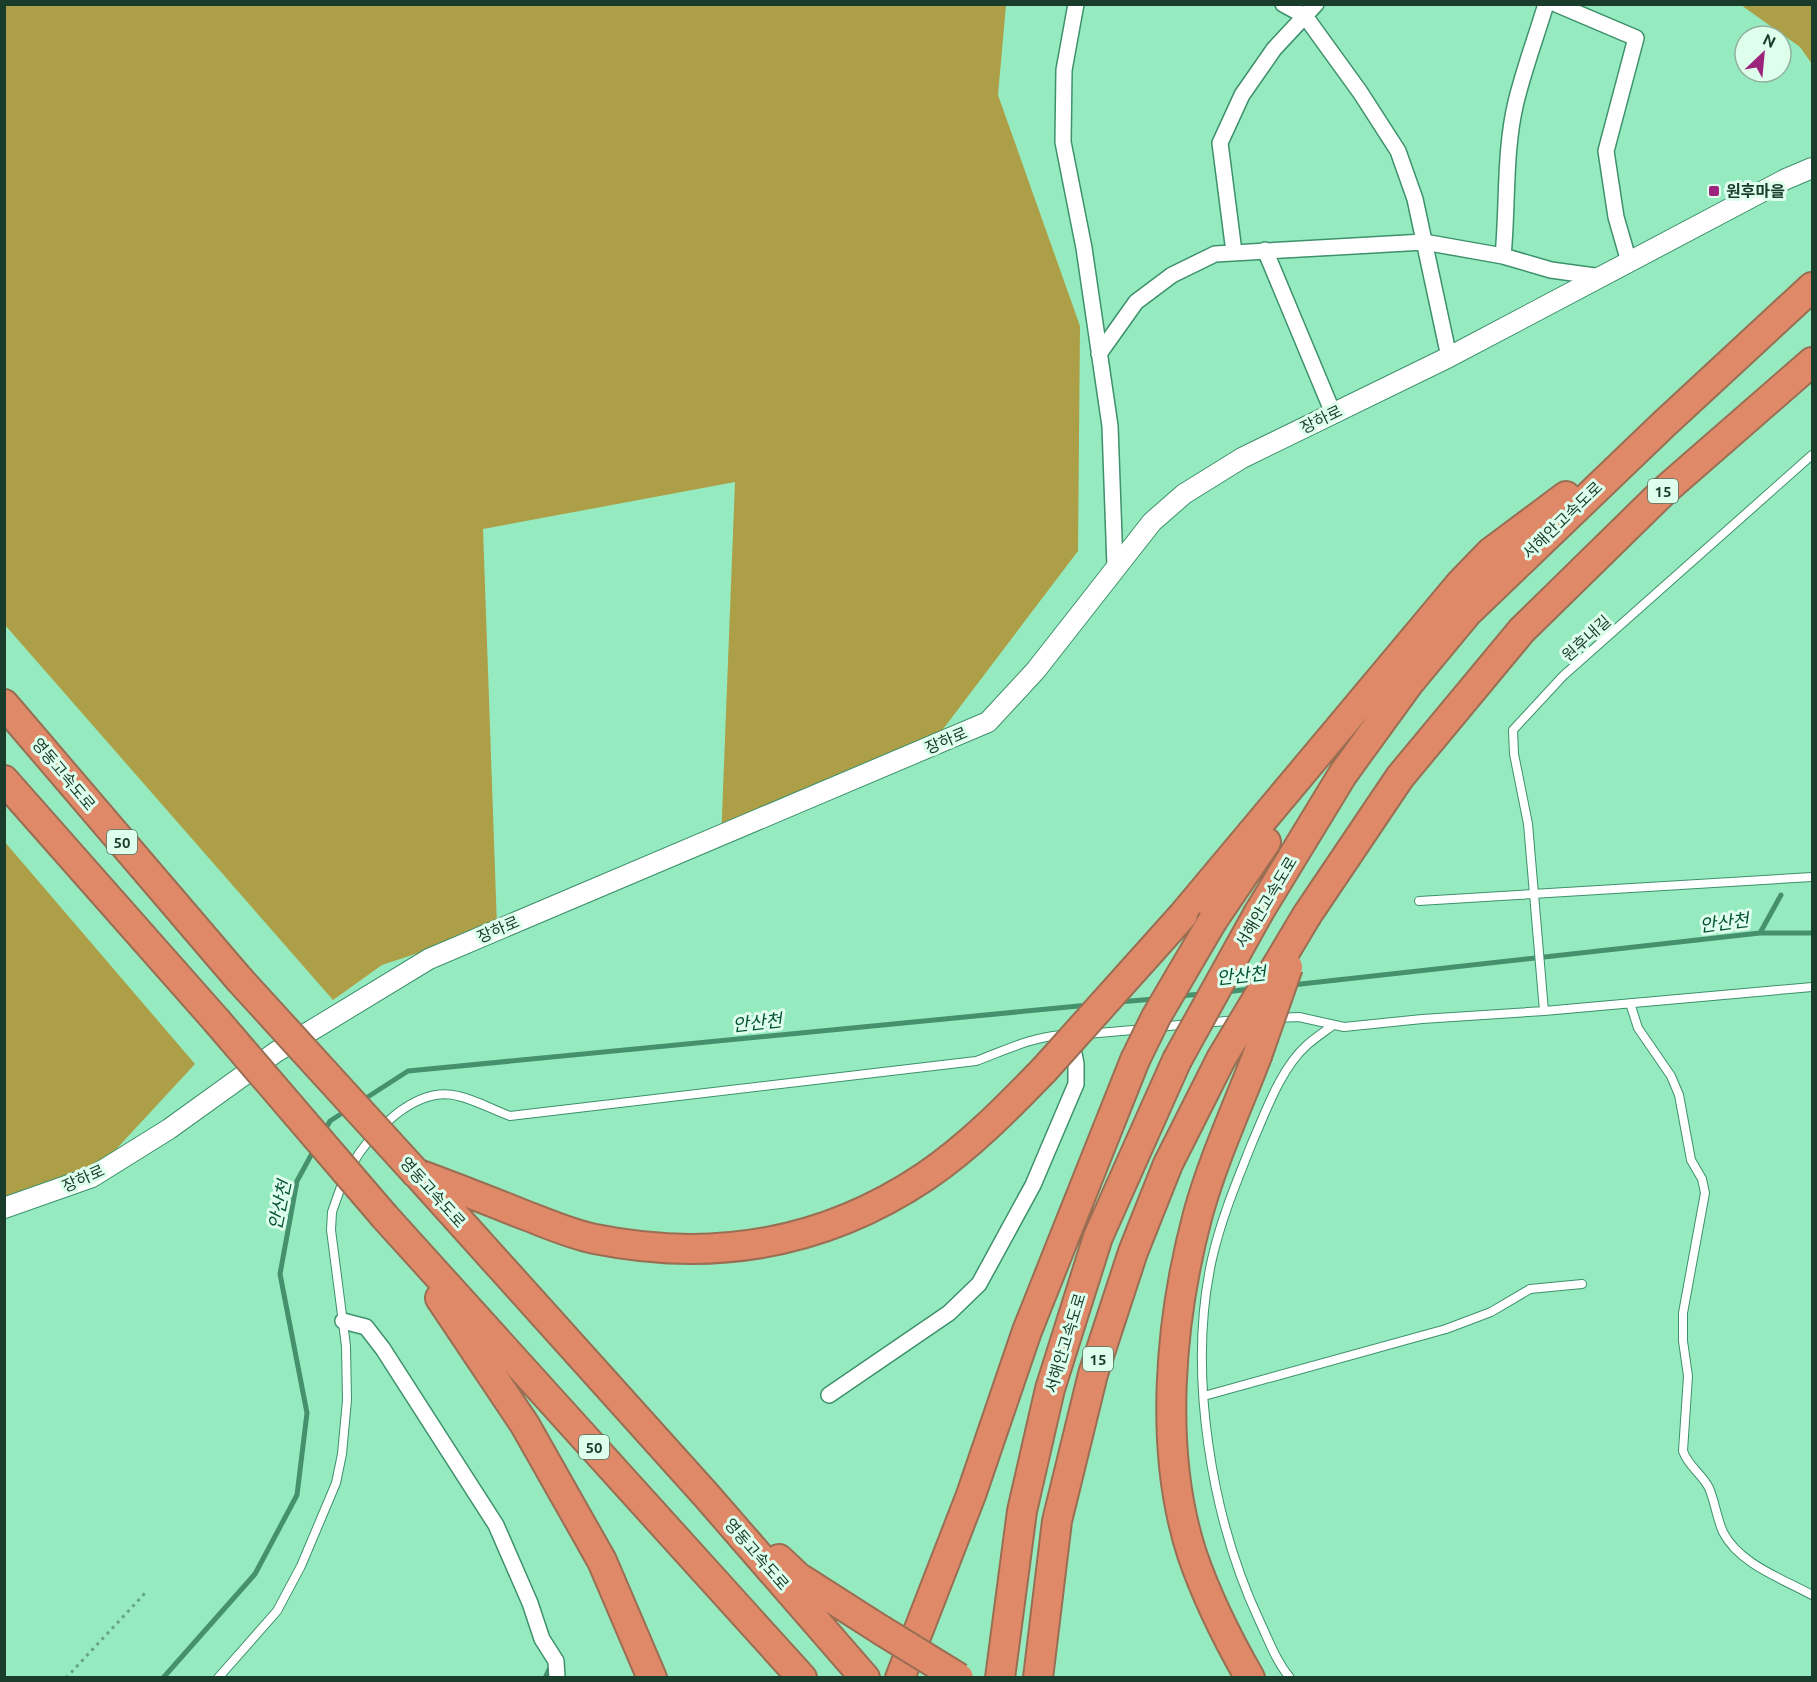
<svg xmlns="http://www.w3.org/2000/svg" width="1817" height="1682" font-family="Ubuntu,'Noto Sans KR',sans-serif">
<rect width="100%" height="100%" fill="#96eabf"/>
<path fill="#ac9f47" d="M4 5H1006L998 95 1080 326 1078 551 931 745 721 841 735 482 483 529 497 927 382 965 333 1000 5 625Z
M1741 5H1812V64L1800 47Z
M4 841 195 1064 96 1171 4 1203Z"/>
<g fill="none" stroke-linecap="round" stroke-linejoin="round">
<path stroke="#46916d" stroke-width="5" d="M1760 933 1781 895
M1292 985 1760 933H1812
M1226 992 1250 989
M1179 996 1202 994
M1119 1002 1154 999
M363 1100 408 1071 1089 1005
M324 1132 330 1121 347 1110
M163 1678 255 1574 297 1495 307 1413 280 1274 297 1181 315 1148
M545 1678 552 1663"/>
<defs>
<path id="service" d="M1812 455 1563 676 1513 730 1514 754 1528 824 1544 1011 1812 987
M1419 901 1812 877
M1630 1003 1638 1028 1671 1076 1679 1095 1691 1160 1702 1179 1705 1193 1683 1313V1341L1688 1376 1683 1451C1688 1466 1702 1474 1709 1488 1715 1502 1717 1519 1723 1532 1739 1564 1783 1579 1812 1595
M1276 1018 1299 1017 1344 1027 1422 1019 1544 1011
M1204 1023 1237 1020
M1159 1027 1189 1024
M1087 1034 1144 1029
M350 1168C369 1134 415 1085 458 1096 476 1100 493 1110 510 1116L976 1061C1006 1050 1031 1037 1063 1035
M1204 1396 1446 1329 1491 1312 1530 1289 1582 1284
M218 1678 277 1611 301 1566 336 1483 342 1454 347 1400 346 1346 331 1230 332 1212 344 1178
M1290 1678C1276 1661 1269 1641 1260 1622 1211 1518 1187 1372 1212 1259 1221 1219 1237 1181 1252 1143 1266 1111 1281 1068 1307 1045 1315 1038 1324 1032 1332 1026"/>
<path id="minor" d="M1076 4 1064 70 1063 142 1084 248 1110 426 1115 566
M1283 4 1305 16 1360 92 1398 151 1415 199 1449 357
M1556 4 1636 38 1606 151 1616 217 1629 262
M1265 250 1333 413
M1234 252 1220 143 1242 95 1274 49 1316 4
M1503 256C1508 205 1504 152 1516 102 1524 69 1536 37 1546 4
M1099 354 1136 302 1172 275 1215 254 1424 242 1503 256 1551 270 1602 277
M343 1321 366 1327 383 1349 496 1525 530 1603 542 1639 556 1661 557 1678
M829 1395 949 1313 979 1284 1033 1185 1076 1084V1064L1071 1038"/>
<path id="tertiary" d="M4 1208 92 1177 169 1129 276 1052 429 959 988 722 1036 670 1152 522 1184 494 1242 458 1449 357 1786 179 1812 168"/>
<path id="motorway" d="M4 704 239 979
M4 780 216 1020
M1259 912 1343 774 1409 683 1467 613 1664 424 1812 287
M1183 915 1460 584 1491 552 1566 496
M1307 915 1400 777 1522 630 1664 491 1812 362
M1213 920 1266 842
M416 1173C451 1186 487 1200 522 1214 546 1223 570 1234 595 1239 714 1263 825 1244 926 1176 970 1146 1007 1108 1044 1070
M420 1177 706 1495 865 1678
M385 1217 802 1678
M440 1298 525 1425 602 1561 652 1678
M779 1559 798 1577 881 1630
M900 1678 971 1495 1027 1331 1135 1060
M1000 1678 1022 1511 1050 1389 1098 1237 1177 1060
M1038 1678 1057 1521 1093 1374 1133 1252 1168 1164 1221 1059
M1250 1678C1227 1638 1207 1598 1192 1554 1158 1449 1170 1319 1198 1214 1213 1160 1237 1108 1257 1056"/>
</defs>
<use href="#service" stroke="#3d916b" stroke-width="10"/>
<use href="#minor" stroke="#3d916b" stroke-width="18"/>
<use href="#tertiary" stroke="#3d916b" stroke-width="22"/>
<use href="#motorway" stroke="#9a6e53" stroke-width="32"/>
<path stroke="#64a584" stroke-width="3" stroke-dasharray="3 4.5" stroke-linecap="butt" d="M66 1678 147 1591"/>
<use href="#service" stroke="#fff" stroke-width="8"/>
<use href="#minor" stroke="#fff" stroke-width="15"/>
<use href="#tertiary" stroke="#fff" stroke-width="20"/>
<use href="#motorway" stroke="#df8968" stroke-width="28"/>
<defs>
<path id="motorway-bridge" d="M239 979 416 1173
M216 1020 385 1217
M1257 1056 1288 967
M1221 1059 1307 915
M1135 1060 1156 1017 1213 920
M1177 1060 1259 912
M1044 1070 1183 915
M881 1630 959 1678"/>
</defs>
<use href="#motorway-bridge" stroke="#9a6e53" stroke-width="32" stroke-linecap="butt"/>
<use href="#motorway-bridge" stroke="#df8968" stroke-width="28"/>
</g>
<rect fill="#9d247d" stroke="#dfffed" stroke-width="2" x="1708" y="185" width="12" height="12" rx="3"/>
<g text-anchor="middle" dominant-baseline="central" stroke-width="6" stroke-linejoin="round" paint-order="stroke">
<g fill="#dfffed" stroke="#547665" stroke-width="1.5">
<rect x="1648" y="479" width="30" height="24" rx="4.5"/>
<rect x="107" y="830" width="30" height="24" rx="4.5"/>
<rect x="1083" y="1347" width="30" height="24" rx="4.5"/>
<rect x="579" y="1435" width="30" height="24" rx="4.5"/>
</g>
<g font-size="15" font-weight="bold" fill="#193c2b">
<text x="1663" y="491">15</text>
<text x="122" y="842">50</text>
<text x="1098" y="1359">15</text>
<text x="594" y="1447">50</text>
</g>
<g font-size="16" font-weight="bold" fill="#193c2b" stroke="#dfffed" text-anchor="start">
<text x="1726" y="191">원후마을</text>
</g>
<g font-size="16" fill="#193c2b" stroke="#dfffed">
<text transform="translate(1321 419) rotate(-26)">장하로</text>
<text transform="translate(1562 520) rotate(-44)">서해안고속도로</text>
<text transform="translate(1586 638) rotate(-42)">원후내길</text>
<text transform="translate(946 740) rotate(-23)">장하로</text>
<text transform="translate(64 774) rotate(50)">영동고속도로</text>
<text transform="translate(1266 902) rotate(-59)">서해안고속도로</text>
<text transform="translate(498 929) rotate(-23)">장하로</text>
<text transform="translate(83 1178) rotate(-24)">장하로</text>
<text transform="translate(433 1192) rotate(48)">영동고속도로</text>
<text transform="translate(1065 1343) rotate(-73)">서해안고속도로</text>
<text transform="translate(757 1554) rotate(49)">영동고속도로</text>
</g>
<g font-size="18" font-style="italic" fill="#035135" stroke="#dfffed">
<text transform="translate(1724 922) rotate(-7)">안산천</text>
<text transform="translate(1241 975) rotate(-6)">안산천</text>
<text transform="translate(757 1022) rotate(-6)">안산천</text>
<text transform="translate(279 1205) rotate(-78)">안산천</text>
</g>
</g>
<rect width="1817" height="1682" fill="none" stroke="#193c2b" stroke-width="12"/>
<g transform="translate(1763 54) rotate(26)"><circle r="28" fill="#dfffed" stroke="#90b19f" stroke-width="1.5"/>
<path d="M0-4.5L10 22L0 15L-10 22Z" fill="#9d247d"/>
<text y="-9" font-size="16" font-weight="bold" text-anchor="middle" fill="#193c2b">N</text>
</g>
</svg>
